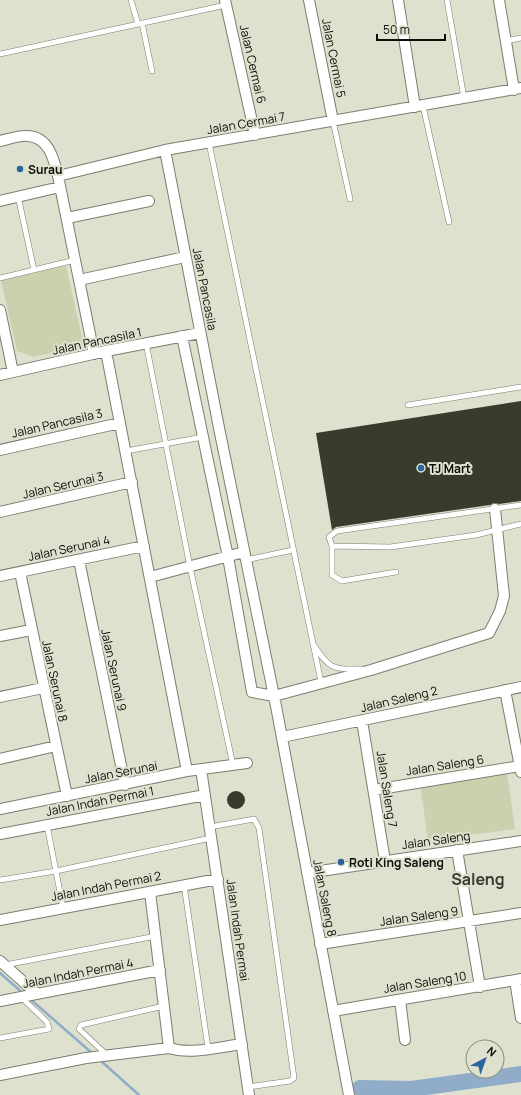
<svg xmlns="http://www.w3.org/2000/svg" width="521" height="1095" font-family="Manrope,sans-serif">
<rect width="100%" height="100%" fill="#dde1ce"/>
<path fill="#cad1ae" d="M66 266 84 346 33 357 17 351 1 280Z
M507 773 515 829 428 840 420 784Z"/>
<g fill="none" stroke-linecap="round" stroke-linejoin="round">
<path stroke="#90acc9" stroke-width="2.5" d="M0 973 24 994
M29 998 93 1054
M100 1060 139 1095"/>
<path stroke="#90acc9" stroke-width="16" d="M360 1088 411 1089 521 1074"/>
</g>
<path fill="#393b2d" d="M521 401V501L499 504 494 503 490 505 336 527 332 530 316 433Z
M227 800a9 9 0 1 1 18 0a9 9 0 1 1-18 0Z"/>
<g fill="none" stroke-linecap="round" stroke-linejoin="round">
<defs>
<path id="lane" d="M131 0 138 24
M447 0 464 98
M142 23 152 71
M506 41 521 38
M0 54 226 5
M423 106 449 222
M333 121 350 199
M209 143 321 682
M18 196 34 270
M0 278 75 260
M146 343 190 567 233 765
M408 405 521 387
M126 451 203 437
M332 546 390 547 476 535 521 524
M246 560 293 550
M396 572 342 581 332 575V546L329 537 337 531 521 505
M313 644C331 670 331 669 362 669
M47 825 63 908
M210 827 254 819 259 828 294 1078 290 1081 248 1087
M0 880 56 871 211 838
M184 885 208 1048
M5 965 156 936
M0 1038 49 1029 47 1022 21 997
M107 1055 79 1029 81 1025 164 1006"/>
<path id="street" d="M225 0 255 135
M309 0 333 121
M398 0 415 107
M499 0 514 90
M0 141C9 139 20 135 28 136 49 137 54 160 58 176L165 150 521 88
M165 150 220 433 276 706 349 1095
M58 176 94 354
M0 201 60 187
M67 218 149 201
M79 280 185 257
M0 310 13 372
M182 336 228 557 252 692 274 696 371 670 489 633 500 611 504 596 495 509
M106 351 187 771
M0 375 106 351 200 333
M0 450 120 423
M0 512 132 482
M79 560 125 785
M20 572 67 796
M0 576 144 546
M150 577 244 552
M0 636 31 630
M505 690 521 772
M0 697 43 688
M362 721 385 861
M282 737 521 687
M0 759 56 746
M201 769 249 1095
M374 790 520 766
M0 809 187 771 247 763
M0 834 205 795
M457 850 480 987
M307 873 521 841
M150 892 169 1048
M0 920 218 879
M320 944 521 913
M0 961 36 993
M515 980 521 1018
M400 1000 405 1040
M0 1001 160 970
M333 1011 521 979
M0 1075 86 1058 169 1048C191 1055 219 1047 242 1044"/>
</defs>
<use href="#lane" stroke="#7b7e6e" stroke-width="6"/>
<use href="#street" stroke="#7b7e6e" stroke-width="12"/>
<use href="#lane" stroke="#fff" stroke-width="5"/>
<use href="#street" stroke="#fff" stroke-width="10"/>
</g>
<g fill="#29649c" stroke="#dde1ce" stroke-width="1.5">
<circle cx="20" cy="169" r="4"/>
<circle cx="421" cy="468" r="4"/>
<circle cx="341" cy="862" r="4"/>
</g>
<g text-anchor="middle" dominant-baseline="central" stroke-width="4" stroke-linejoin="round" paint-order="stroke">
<g font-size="12" fill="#0c0d07" stroke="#dde1ce">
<text transform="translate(334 58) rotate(79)">Jalan Cermai 5</text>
<text transform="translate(253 64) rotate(77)">Jalan Cermai 6</text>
<text transform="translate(246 123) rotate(-10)">Jalan Cermai 7</text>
<text transform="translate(205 289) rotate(79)">Jalan Pancasila</text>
<text transform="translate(97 341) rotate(-12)">Jalan Pancasila 1</text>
<text transform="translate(57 423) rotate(-13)">Jalan Pancasila 3</text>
<text transform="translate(63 485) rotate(-13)">Jalan Serunai 3</text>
<text transform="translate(69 548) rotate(-12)">Jalan Serunai 4</text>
<text transform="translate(114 670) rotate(78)">Jalan Serunai 9</text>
<text transform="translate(55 681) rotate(78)">Jalan Serunai 8</text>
<text transform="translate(399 699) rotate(-13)">Jalan Saleng 2</text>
<text transform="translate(445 765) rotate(-9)">Jalan Saleng 6</text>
<text transform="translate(121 772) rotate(-11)">Jalan Serunai</text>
<text transform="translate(387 789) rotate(81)">Jalan Saleng 7</text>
<text transform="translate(100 801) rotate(-11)">Jalan Indah Permai 1</text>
<text transform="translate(436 840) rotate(-8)">Jalan Saleng</text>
<text transform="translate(106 886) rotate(-11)">Jalan Indah Permai 2</text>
<text transform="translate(325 898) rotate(79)">Jalan Saleng 8</text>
<text transform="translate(419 916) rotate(-8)">Jalan Saleng 9</text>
<text transform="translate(238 930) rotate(82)">Jalan Indah Permai</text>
<text transform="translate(78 973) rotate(-11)">Jalan Indah Permai 4</text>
<text transform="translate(425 982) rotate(-9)">Jalan Saleng 10</text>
</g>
<g font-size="12" font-weight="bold" fill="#0c0d07" stroke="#dde1ce" text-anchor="start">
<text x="28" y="169">Surau</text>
<text x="429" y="468">TJ Mart</text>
<text x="349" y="862">Roti King Saleng</text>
</g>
<g font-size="16" font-weight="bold" fill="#383b2d" stroke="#dde1ce">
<text x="478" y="879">Saleng</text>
</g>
</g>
<g transform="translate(485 1059) rotate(41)"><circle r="19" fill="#dde1ce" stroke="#898c7e"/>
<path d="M0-3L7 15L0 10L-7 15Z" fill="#29649c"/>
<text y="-6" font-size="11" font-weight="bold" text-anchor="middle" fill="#0c0d07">N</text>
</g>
<path d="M377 34v6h68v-6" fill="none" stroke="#0c0d07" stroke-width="2"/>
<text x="383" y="34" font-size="12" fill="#0c0d07" stroke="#dde1ce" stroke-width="3" paint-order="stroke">50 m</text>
</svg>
